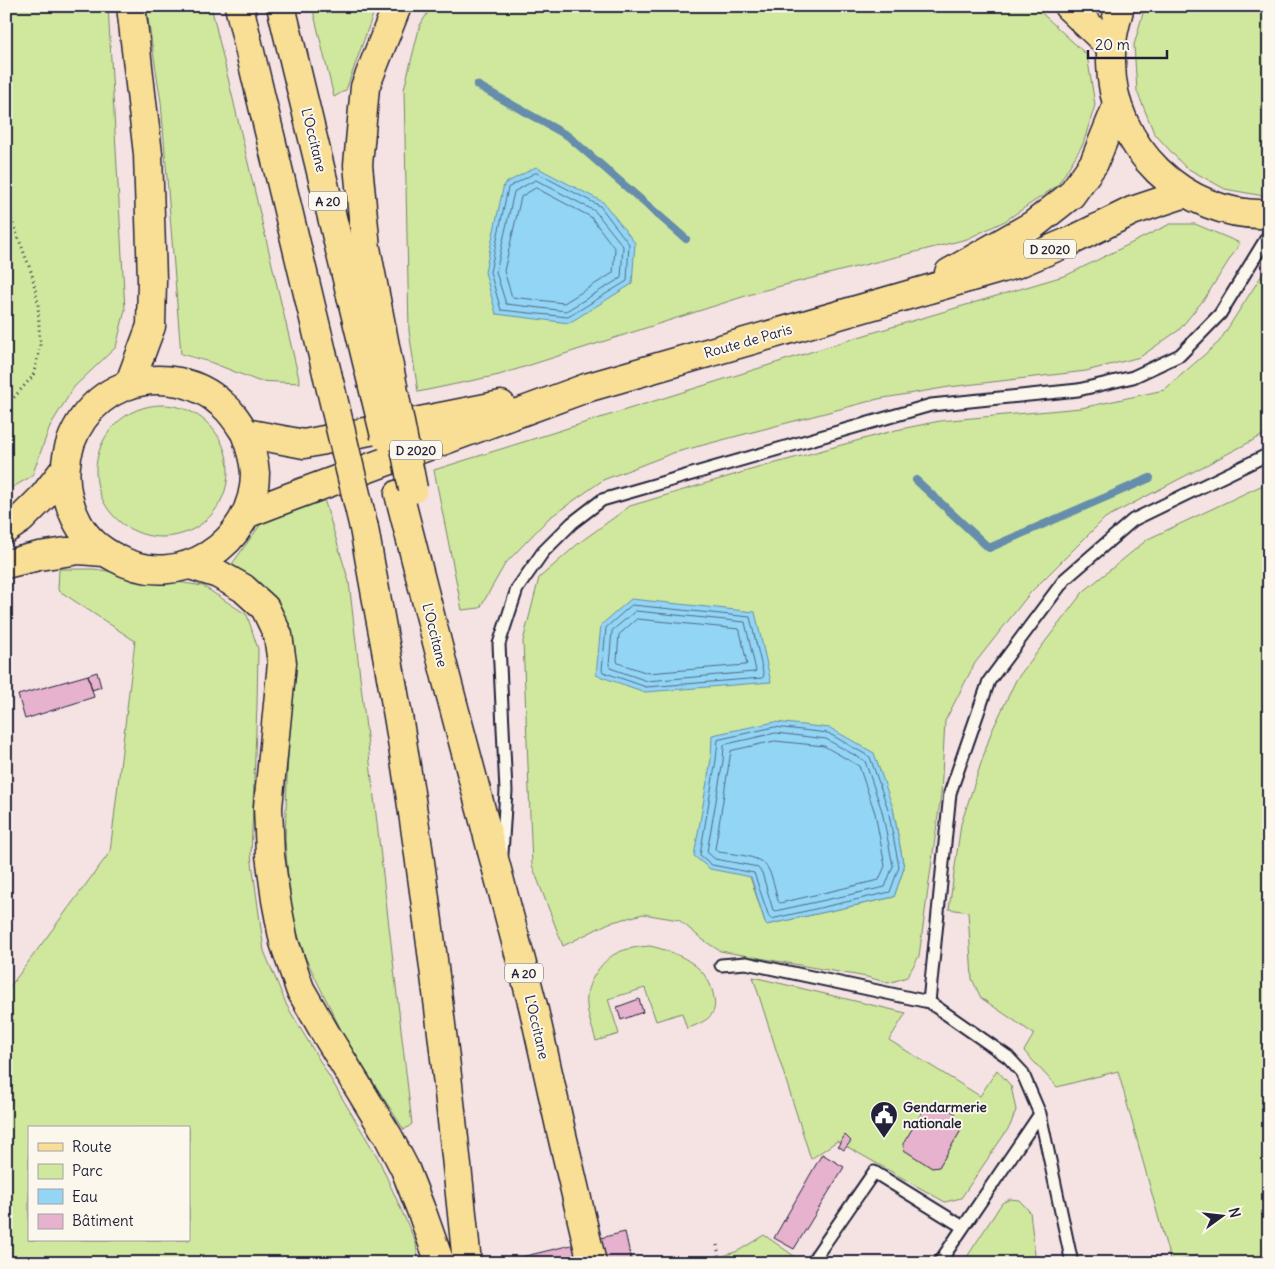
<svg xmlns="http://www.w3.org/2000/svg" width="1275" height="1269" font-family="Delius,sans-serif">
<rect width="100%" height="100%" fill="#f5e2e3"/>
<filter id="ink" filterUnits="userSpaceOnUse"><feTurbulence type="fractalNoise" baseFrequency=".02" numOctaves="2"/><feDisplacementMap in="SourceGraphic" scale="10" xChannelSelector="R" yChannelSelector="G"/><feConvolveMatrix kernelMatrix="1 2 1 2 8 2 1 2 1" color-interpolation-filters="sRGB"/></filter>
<g filter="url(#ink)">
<path fill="#cfe89d" stroke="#78856c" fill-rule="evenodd" d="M6 6H108L125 310 116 347 74 387 50 426 32 476 6 491Z
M146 6H211L300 383 258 381 210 362 181 354 161 102Z
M312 6H376L346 90 334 97Z
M432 6H1034L1087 55 1095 105 1083 144 1058 185 1005 221 967 239 761 291 499 375 418 392 409 331 404 89 420 25Z
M1145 6H1269V197L1225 189 1185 167 1154 133 1137 91 1134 45Z
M1170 224H1195L1240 243 1205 298 1179 330 1140 357 1086 371 949 387 878 399 673 453 603 480 549 518 505 564 480 608 462 610 434 470 865 335 1067 275Z
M1269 264V432L1105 518 1030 593 975 663 945 721 941 794 919 956 907 977 889 983 867 977 720 951 703 940 679 920 643 914 609 923 563 946 532 865 523 641 539 578 579 543 630 506 747 471 896 430 940 421 1081 408 1164 390 1219 342ZM713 735 893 808 904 868 894 897 766 925 711 759Z
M96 471a66 66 0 1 1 132 0a66 66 0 1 1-132 0Z
M1269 482V1263H1201L1198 1255 1171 1263 1118 1071 1057 1087 1024 1051 1034 1034 981 998 972 979 968 912 949 909 961 824 991 733 1016 680 1083 592 1148 539Z
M324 499 349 582 412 1124 404 1130 345 1038 306 959 291 914 285 839 290 695 275 604 232 564 268 514Z
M59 569H94L203 586 247 615 258 649 257 705 251 855 264 951 287 1006 378 1158 416 1243 418 1263H6V992L110 852 135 641 58 590ZM29 1128H189V1240H29Z
M650 946C676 952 706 964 713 993 714 998 716 1006 713 1012 709 1021 695 1025 687 1029L682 1013 656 1021 645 988 608 999 619 1034 596 1041C592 1026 585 1010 587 995 588 981 603 960 615 954 626 948 638 947 650 946Z
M753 977 906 1013 889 1040 980 1096 997 1070 1011 1086 1016 1110 1010 1126 961 1198 945 1202 837 1141 811 1159Z
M1010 1199 1019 1200 1030 1212 1036 1263H976L965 1260 1002 1203Z
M764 1235 804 1263H680L679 1260 708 1261 738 1251Z"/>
<path fill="#93d5f5" stroke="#668dab" d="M536 167 603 202 635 243 632 284 569 323 496 314 485 272 504 184Z
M631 599 755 612 771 682 645 692 596 675 601 625Z
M775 722 830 728 874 753 893 808 904 868 894 897 766 925 751 877 710 869 694 856 711 759 712 735Z"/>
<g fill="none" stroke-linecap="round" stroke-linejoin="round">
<path stroke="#4f6a85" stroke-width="1" d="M535 173H537L600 206 629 244 627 281 568 317 501 310 490 272 508 188Z
M536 180 595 211 623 246 621 278 566 311 506 304 496 272 514 192Z
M536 188 591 217 615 249 613 273 564 303 512 297 504 271 521 197Z
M632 605 750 617 764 676 762 678 646 687 603 672 602 670 606 628Z
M636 611 745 622 756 671 754 672 647 681 610 668 609 665 612 631Z
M637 619 739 629 740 631 747 664 745 665 648 673 618 663 617 660 619 635Z
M775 727 828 733 870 757 888 809 899 867 890 892 771 919 769 917 754 873 712 865 700 855 716 760 718 740Z
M776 733 826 739 865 761 882 811 893 866 885 887 775 911 773 910 762 873 758 868 753 866 715 859 707 852 723 761 724 745Z
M775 741 824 746 859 766 875 813 885 866 879 880 780 903 778 901C775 890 773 876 767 867 759 855 732 854 718 852L715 849 731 751Z"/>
<path stroke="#668dab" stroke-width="8" d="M477 85 568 136 686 239
M916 480 989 548 1150 478"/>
</g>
<path fill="#e6b2cd" stroke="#22223b" d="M97 672 101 687 92 690 88 675Z
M88 675 94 697 25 719 18 695Z
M639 999 643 1012 621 1020 617 1007Z
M942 1105 956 1114 953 1121 961 1126 960 1132 939 1167 932 1168 904 1150 903 1144 924 1109 934 1108 938 1111Z
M845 1135 851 1141 844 1150 838 1146Z
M822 1154 844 1167 794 1249 774 1238Z
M625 1232 632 1263H505V1261Z"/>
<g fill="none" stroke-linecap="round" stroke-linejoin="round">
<defs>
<path id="lane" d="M502 854 506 791 499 644 517 589 543 552 572 523 602 500 931 405 1078 390 1133 377 1180 355 1220 314 1269 234
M721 965 746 963 929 1002 1008 1057 1022 1072 1040 1114 939 1263
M929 1002 950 793 989 681 1065 579 1133 520 1269 454
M1040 1114 1072 1263
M816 1256 874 1172 963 1227"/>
<path id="primary" d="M1120 6C1115 25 1110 43 1111 62 1111 146 1184 218 1269 214
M949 273 1033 225 1071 195 1094 163 1117 106
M245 433C250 446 254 459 255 473 255 544 178 593 116 558 100 550 86 538 78 523 39 450 96 366 179 382 194 385 210 393 222 404 232 412 238 422 245 433L304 444 501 405
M246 514 290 497 586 388 1016 264 1073 240 1132 211 1186 193
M6 529 21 519 43 497 64 470
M6 564 39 556 79 550 104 552"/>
<path id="highway" d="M239 6 327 373
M281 6 375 395
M1068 6 1111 47
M129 385 151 326 152 280 148 154 131 6
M393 387 366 248 358 165 365 87 397 6
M399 494 448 685 533 1006 561 1131 592 1263
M364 528C375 593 388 657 399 722 428 901 449 1082 467 1263
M190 565 218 574 243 588 265 608 278 635 282 663 268 807 270 855 276 900 284 942 300 989 327 1036 388 1136 405 1169 423 1215 440 1263"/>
</defs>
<use href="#lane" stroke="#22223b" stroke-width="15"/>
<use href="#primary" stroke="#22223b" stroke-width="31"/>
<use href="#highway" stroke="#22223b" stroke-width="31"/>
<path stroke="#22223b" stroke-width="3" stroke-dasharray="1 4" stroke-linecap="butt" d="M6 205 32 274 38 303 40 348 33 376 8 404 6 408
M717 1245 720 1263"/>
<use href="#lane" stroke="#fbf7ec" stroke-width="11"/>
<use href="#primary" stroke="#f9df96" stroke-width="28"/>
<use href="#highway" stroke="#f9df96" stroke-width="28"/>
<defs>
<path id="highway-bridge" d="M327 373 364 528
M393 387 413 489
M375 395 385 436"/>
</defs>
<use href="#highway-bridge" stroke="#22223b" stroke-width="31" stroke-linecap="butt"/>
<use href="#highway-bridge" stroke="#f9df96" stroke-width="28"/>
</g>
</g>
<defs>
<symbol id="civic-pin" viewBox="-11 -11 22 30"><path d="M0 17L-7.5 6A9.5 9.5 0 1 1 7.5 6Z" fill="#22223b" stroke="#fbf7ec"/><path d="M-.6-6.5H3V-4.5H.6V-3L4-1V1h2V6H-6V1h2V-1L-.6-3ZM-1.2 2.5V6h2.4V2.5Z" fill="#fff"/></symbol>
</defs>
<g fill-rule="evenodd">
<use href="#civic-pin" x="868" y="1099" width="32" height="43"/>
</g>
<g text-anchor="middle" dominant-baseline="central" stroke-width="4" stroke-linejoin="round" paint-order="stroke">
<g fill="#fbf7ec" stroke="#636270" stroke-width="1">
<rect x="309" y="191.5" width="38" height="19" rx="4"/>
<rect x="1024" y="239.5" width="52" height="19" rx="4"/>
<rect x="390" y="440.5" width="52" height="19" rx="4"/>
<rect x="505" y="963.5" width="38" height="19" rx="4"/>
</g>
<g font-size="12" font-weight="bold" fill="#22223b">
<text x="328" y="201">A 20</text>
<text x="1050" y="249">D 2020</text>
<text x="416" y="450">D 2020</text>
<text x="524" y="973">A 20</text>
</g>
<g font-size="14" fill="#22223b" stroke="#fbf7ec">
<text transform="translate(314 140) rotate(76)">L'Occitane</text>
<text transform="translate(748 341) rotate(-16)">Route de Paris</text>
<text transform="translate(435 635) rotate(76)">L'Occitane</text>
<text transform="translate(537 1027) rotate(77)">L'Occitane</text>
</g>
<g font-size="14" font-weight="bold" fill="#22223b" stroke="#fbf7ec" text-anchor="start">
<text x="903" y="1107">Gendarmerie<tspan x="903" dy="16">nationale</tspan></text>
</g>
</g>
<rect width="1275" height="1269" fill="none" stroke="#fbf7ec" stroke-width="25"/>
<rect x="12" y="12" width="1250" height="1244" fill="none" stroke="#22223b" stroke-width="2" filter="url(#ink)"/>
<rect x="28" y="1126" width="162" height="115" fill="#fbf7ec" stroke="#a4a2a5"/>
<rect x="38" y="1143" width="25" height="8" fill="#f9df96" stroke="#a4a2a5"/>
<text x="72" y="1152" font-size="15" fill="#22223b">Route</text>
<rect x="38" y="1164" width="25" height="15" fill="#cfe89d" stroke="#a4a2a5"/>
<text x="72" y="1176" font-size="15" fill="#22223b">Parc</text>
<rect x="38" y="1189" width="25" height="15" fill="#93d5f5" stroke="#a4a2a5"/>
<text x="72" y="1202" font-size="15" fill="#22223b">Eau</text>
<rect x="38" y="1214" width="25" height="15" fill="#e6b2cd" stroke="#a4a2a5"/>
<text x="72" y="1226" font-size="15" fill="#22223b">Bâtiment</text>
<g transform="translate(1222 1216) rotate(75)" stroke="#fbf7ec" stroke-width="4" paint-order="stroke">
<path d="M0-4L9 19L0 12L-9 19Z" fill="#22223b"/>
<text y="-8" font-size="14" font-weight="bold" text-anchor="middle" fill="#22223b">N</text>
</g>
<path d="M1088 50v8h79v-8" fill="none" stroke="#22223b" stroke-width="2.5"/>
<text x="1095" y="50" font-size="15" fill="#22223b" stroke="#fbf7ec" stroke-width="4" paint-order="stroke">20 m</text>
</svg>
